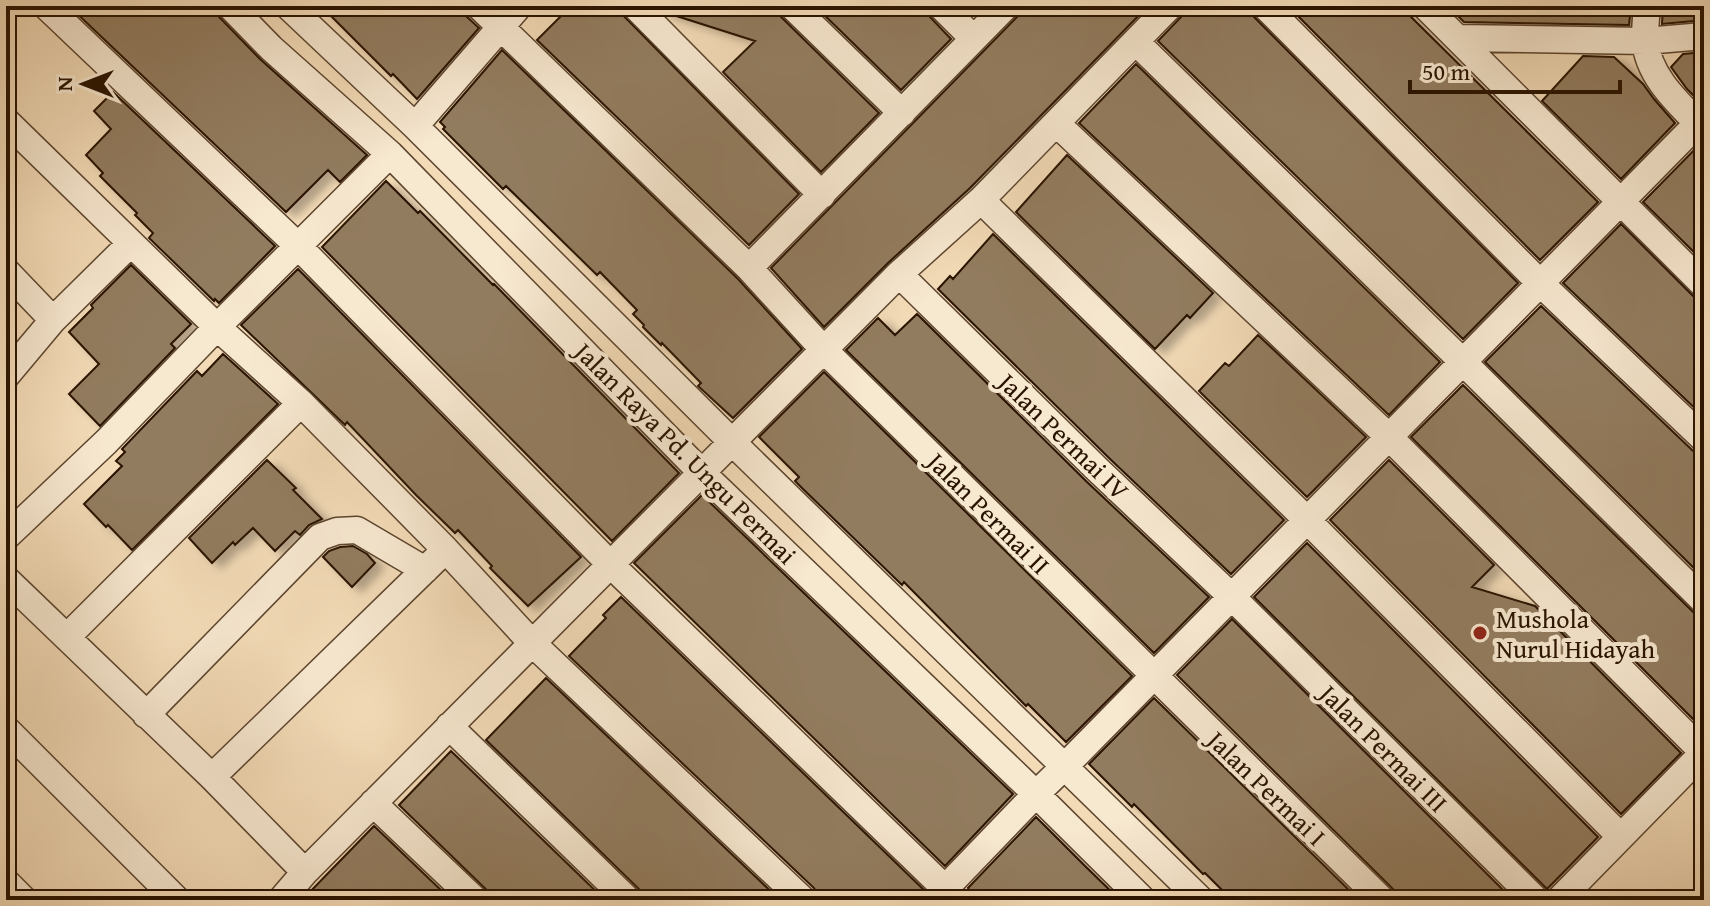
<svg xmlns="http://www.w3.org/2000/svg" width="1710" height="906" font-family="'Gentium Book Plus',serif">
<defs>
<filter id="shadow"><feDropShadow dx="9" dy="5" stdDeviation="4" flood-color="#0004"/></filter>
</defs>
<rect width="100%" height="100%" fill="#f3dbb7"/>
<filter id="stains"><feTurbulence type="fractalNoise" baseFrequency=".0025" numOctaves="4"/><feColorMatrix values="0 0 0 0 .2 0 0 0 0 .09 0 0 0 0 .02 0 0 0 .5 -.17"/></filter>
<radialGradient id="worn" r=".72"><stop offset=".6" stop-color="#630" stop-opacity="0"/><stop offset="1" stop-color="#630" stop-opacity=".3"/></radialGradient>
<path fill="#927b5f" stroke="#291300" stroke-width="2" filter="url(#shadow)" d="M69 6H212L219 17 260 59 367 155 340 182 328 170 286 212Z
M321 6H463L467 17 479 28 417 99 393 74 391 76Z
M571 6H614L799 194 749 245 537 40Z
M661 6H776L781 17 879 113 821 172 723 72 755 41 664 12 660 9Z
M815 6H925L930 17 951 39 901 90Z
M1022 6H1148L970 188 888 263 824 327 771 268 1017 17Z
M1186 6H1249L1254 17 1518 283 1463 339 1158 41 1181 17Z
M1288 6H1400L1598 202 1540 260Z
M1458 6H1631L1629 25 1464 22 1458 16Z
M1663 6H1704V20L1662 24Z
M502 50 738 279 802 349 733 418 698 386 701 383 662 343 661 345 643 327 644 325 633 314 637 310 600 272 597 275 506 186 503 189 443 129 445 127 440 122Z
M1704 52V106L1687 89 1671 67 1683 54Z
M1583 56 1614 57 1643 84 1654 99 1675 123 1621 179 1542 101Z
M1136 64 1440 362 1389 415 1079 123Z
M113 92 275 246 219 303 215 299 214 301 149 238 153 233 135 215 137 213 100 176 103 173 86 155 111 129 94 111Z
M1700 144 1704 145V262L1643 202Z
M1067 155 1213 293 1190 318 1187 315 1155 349 1016 212Z
M386 181 418 213 420 211 493 285 494 284 679 473 612 541 322 247Z
M1621 224 1693 296 1704 301V417L1563 283Z
M993 234 1284 520 1231 574 1109 458 938 289 950 276 953 279Z
M131 265 191 324 171 344 175 348 100 426 69 394 99 364 69 332 93 308 91 305Z
M298 269 581 557 528 606 490 568 492 566 458 530 455 533 416 495 347 422 345 425 241 325Z
M1541 306 1693 451 1704 455V578L1485 362Z
M917 314 1087 482 1209 597 1154 653 846 350 878 318 895 335Z
M1258 335 1366 437 1307 497 1199 391 1225 363 1229 366Z
M223 354 278 404 132 550 108 525 106 527 84 504 122 466 116 461 125 452 122 449 197 371 202 376Z
M824 372 1132 676 1066 742 1028 704 1026 706 904 582 902 585 802 488 795 481 799 477 759 437Z
M1463 385 1693 612 1704 617V730L1411 437Z
M267 460 296 488 293 490 322 519 309 525 300 535 295 531 275 551 253 528 235 545 233 542 212 563 189 538Z
M1389 460 1494 565 1472 587 1535 606 1681 753 1621 814 1330 520Z
M702 495 1013 794 945 866 634 563Z
M1307 543 1598 837 1547 889 1254 597Z
M353 546 367 554 375 563 352 587 323 557 329 551 340 547Z
M621 597 923 889 919 900H819L818 895 814 888 569 656 606 618 603 615Z
M1232 619 1513 900H1398L1393 889 1177 675Z
M546 678 780 900H644L639 889 486 740Z
M1154 698 1359 900H1232L1205 873 1203 874 1134 804 1132 807 1089 764Z
M451 751 605 900H497L399 805Z
M1036 817 1085 866 1120 900H973L972 895 968 888Z
M374 826 444 893 437 900H302Z"/>
<g fill="none" stroke-linecap="round" stroke-linejoin="round">
<defs>
<path id="minor" d="M46 6 298 246 610 564 957 900
M230 6 271 48 390 154 701 472 1036 794 1143 900
M288 6 415 126 732 442 1201 900
M479 6 749 268 824 350 1382 900
M635 6 822 195
M792 6 902 113
M941 6 973 38
M1265 6 1540 283 1704 439
M1425 6 1704 285
M1647 6C1646 17 1645 28 1645 39 1647 76 1679 104 1704 129
M1458 38 1645 41 1704 36
M1136 42 1463 362 1704 601
M6 121 217 327 301 403 446 550 532 643 803 900
M1057 124 1389 437 1703 752
M415 126 519 6
M981 200 1307 520 1620 836
M749 268 1006 6
M6 271 53 320 6 376
M899 274 1098 470 1231 596 1536 900
M53 320 131 243
M6 537 106 442 217 327 390 154
M6 579 212 777 305 872
M67 637 301 403
M146 715 320 537 337 531 357 530 425 570
M449 726 628 900
M6 729 177 900
M212 777 436 559
M373 803 475 900
M6 882 24 900
M935 899 1036 794 1065 766 1698 123
M281 900 305 872 899 274 981 200 1170 6
M1559 900 1704 752"/>
</defs>
<use href="#minor" stroke="#5c452e" stroke-width="29"/>
<use href="#minor" stroke="#f7e8d0" stroke-width="26"/>
</g>
<circle fill="#8f2418" stroke="#f7e8d0" stroke-width="3" cx="1480" cy="633" r="8"/>
<g text-anchor="middle" dominant-baseline="central" stroke-width="8" stroke-linejoin="round" paint-order="stroke">
<g font-size="26" fill="#291300" stroke="#f7e8d0">
<text transform="translate(1064 436) rotate(44)">Jalan Permai IV</text>
<text transform="translate(686 453) rotate(45)">Jalan Raya Pd. Ungu Permai</text>
<text transform="translate(989 513) rotate(45)">Jalan Permai II</text>
<text transform="translate(1384 748) rotate(45)">Jalan Permai III</text>
<text transform="translate(1267 788) rotate(44)">Jalan Permai I</text>
</g>
<g font-size="26" fill="#291300" stroke="#f7e8d0" text-anchor="start">
<text x="1496" y="618">Mushola<tspan x="1496" dy="30">Nurul Hidayah</tspan></text>
</g>
</g>
<rect width="1710" height="906" fill="none" stroke="#f3dbb7" stroke-width="32"/>
<rect x="8" y="8" width="1694" height="890" fill="none" stroke="#291300" stroke-width="4"/>
<rect x="16" y="16" width="1678" height="874" fill="none" stroke="#291300" stroke-width="2"/>
<g transform="translate(84 84) rotate(270)" stroke="#f7e8d0" stroke-width="6" paint-order="stroke">
<path d="M0-6L14 30L0 20L-14 30Z" fill="#291300"/>
<text y="-12" font-size="22" font-weight="bold" text-anchor="middle" fill="#291300">N</text>
</g>
<path d="M1410 80v12h210v-12" fill="none" stroke="#291300" stroke-width="4"/>
<text x="1422" y="80" font-size="24" fill="#291300" stroke="#f7e8d0" stroke-width="6" paint-order="stroke">50 m</text>
<rect width="100%" height="100%" filter="url(#stains)"/>
<rect width="100%" height="100%" fill="url(#worn)"/>
</svg>
